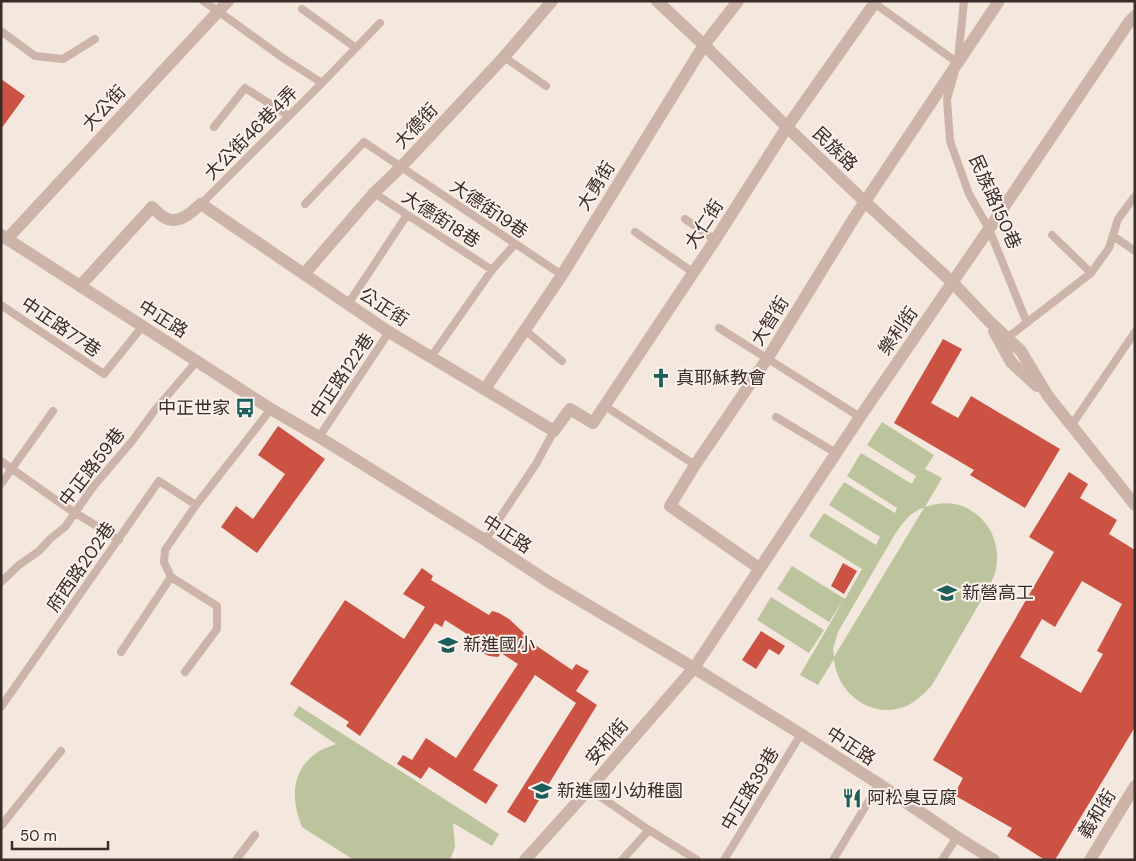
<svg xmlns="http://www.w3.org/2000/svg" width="1136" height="861" font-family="'DM Sans','Noto Sans TC',sans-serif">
<rect width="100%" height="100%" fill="#f4e7de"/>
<path fill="#bcc49d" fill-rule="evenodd" d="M882 422 934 455 925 469 942 478 925 507C934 504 945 502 955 504 985 511 1002 540 996 569 995 575 991 582 989 587L932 685C924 694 916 702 904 707 870 719 837 693 834 659L818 685 800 675 843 601 829 622 777 589 792 566 845 599 862 569 809 536 824 513 876 545 880 537 829 505 844 482 895 513 897 508 847 476 861 453 912 484 916 476 867 445ZM923 508H924L834 657 833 649 838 632 895 534C903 523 910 512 923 508Z
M771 597 824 630 809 653 757 620Z
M299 706 499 834 492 846 453 823 455 847 450 860H354L302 827C290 797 291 768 321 750 326 748 331 746 336 744L293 715Z"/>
<path fill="#cc5244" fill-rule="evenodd" d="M1 79 25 96 1 129Z
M943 339 962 349 931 403 958 418 971 396 1060 449 1025 508 970 475 974 470 894 423Z
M278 426 325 459 257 553 221 527 236 506 253 519 285 474 258 455Z
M1069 472 1088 484 1080 498 1117 520 1109 534 1135 550V727L1055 860H1045L1007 836 1012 828 954 795 963 778 933 760 1054 552 1029 537ZM1082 581 1122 604 1097 651 1103 654 1081 693 1020 657 1042 619 1055 627Z
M843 563 857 571 844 594 831 586Z
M422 568 433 576 431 580 489 615 492 611 499 613 509 619 524 633 522 636 572 670 576 664 589 671 576 691 597 705 525 823 507 812 576 703 535 675 473 770 498 785 486 804 429 767 421 779 397 764 403 755 412 760 426 738 456 758 518 664 501 653 498 657 489 656 481 652 475 647 467 634 445 620 442 627 435 623 360 736 346 726 349 722 290 684 345 600 404 639 425 607 403 594Z
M761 631 785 646 779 655 769 649 756 669 742 660Z"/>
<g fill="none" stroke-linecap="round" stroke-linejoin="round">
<path stroke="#cdb4a9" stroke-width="8" d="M203 1 218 11 283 58 322 83
M874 3 958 63
M302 9 356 48
M1 31 35 56 63 59 95 39
M504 57 546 86
M958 59 964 1
M954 75 947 99 950 141 969 194 989 229 1027 323
M214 127 245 88 289 116
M374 193 492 270
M201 204 322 83 380 23
M305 204 364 142 562 275
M685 219 715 240
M635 232 694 273
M1052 235 1091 273
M1113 236 1135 251
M348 304 407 215
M1 305 104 374 142 327
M719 328 860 417
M525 330 562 361
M1007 338 1091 273 1109 248 1118 219 1135 196
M431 357 492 270 515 244
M605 406 695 465
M776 417 836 453
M1071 426 1135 332
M319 437 389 332
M1 461 63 505 119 540
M1 484 53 411
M485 540 536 464 554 431
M1 582 19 565 39 551 50 539 65 527 93 487 133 440 155 410 197 361
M121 652 171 577
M185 672 217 629V606L171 577 164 562 165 550 196 505 271 409
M1 707 159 481 196 505
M589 789 649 830 697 860
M1 826 61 751
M236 860 255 835
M622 860 649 830
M724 860 801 734
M833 860 879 784
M942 860 957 837"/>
<path stroke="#cdb4a9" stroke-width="12" d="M657 1 704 45 787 127 865 202 952 282 989 321 1021 351 1048 396 1135 505
M7 239 228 1
M305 273 374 193 400 168 504 57 552 1
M80 286 152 207C156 211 163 218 168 219 181 224 192 211 201 204L389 332 554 431 570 409 593 423 715 240 787 127 876 1
M994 331 1011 362 1037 386
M485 389 562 275 704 45 738 1
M759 568 670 506 695 465 767 359 854 218 999 1
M525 860 589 789 694 668 860 417 989 229 1129 22 1135 16
M1090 860 1135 786"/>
<path stroke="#cdb4a9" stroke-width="12" d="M1 235 271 409 319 437 485 540 549 582 694 668 801 734 879 784 957 837 994 860"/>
</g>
<defs>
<symbol id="church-bare" viewBox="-9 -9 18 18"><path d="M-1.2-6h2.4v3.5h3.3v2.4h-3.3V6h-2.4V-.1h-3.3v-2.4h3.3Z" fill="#1c5e59" stroke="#fbf1eb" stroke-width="2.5" paint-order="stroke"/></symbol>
<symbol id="bus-bare" viewBox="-9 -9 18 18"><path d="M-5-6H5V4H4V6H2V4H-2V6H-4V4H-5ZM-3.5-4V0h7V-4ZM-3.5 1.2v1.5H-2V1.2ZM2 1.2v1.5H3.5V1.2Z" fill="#1c5e59" stroke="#fbf1eb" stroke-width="2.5" paint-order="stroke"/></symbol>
<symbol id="school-bare" viewBox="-9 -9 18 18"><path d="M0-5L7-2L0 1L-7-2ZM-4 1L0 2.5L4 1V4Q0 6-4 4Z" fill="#1c5e59" stroke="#fbf1eb" stroke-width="2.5" paint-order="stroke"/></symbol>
<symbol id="restaurant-bare" viewBox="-9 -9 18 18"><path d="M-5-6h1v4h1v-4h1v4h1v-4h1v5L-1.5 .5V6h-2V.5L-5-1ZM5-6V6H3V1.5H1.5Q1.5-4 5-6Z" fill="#1c5e59" stroke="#fbf1eb" stroke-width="2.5" paint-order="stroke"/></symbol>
</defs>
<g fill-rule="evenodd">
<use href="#church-bare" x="647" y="364" width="28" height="28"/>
<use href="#bus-bare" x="231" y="394" width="28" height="28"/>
<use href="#school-bare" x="933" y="579" width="28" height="28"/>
<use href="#school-bare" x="434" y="631" width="28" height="28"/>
<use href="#school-bare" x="528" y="777" width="28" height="28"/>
<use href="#restaurant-bare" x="838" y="784" width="28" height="28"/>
</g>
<g text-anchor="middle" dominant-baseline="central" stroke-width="4" stroke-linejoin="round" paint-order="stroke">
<g font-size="18" fill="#3a2c29" stroke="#fbf1eb">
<text transform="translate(104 108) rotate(-47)">大公街</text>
<text transform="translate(416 126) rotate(-47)">大德街</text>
<text transform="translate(251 133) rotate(-45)">大公街46巷4弄</text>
<text transform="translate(835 149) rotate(44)">民族路</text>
<text transform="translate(596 186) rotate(-58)">大勇街</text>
<text transform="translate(995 202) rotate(66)">民族路150巷</text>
<text transform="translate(489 209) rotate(34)">大德街19巷</text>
<text transform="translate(441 219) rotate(33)">大德街18巷</text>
<text transform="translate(704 224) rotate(-57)">大仁街</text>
<text transform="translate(384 307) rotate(33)">公正街</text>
<text transform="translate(163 319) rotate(32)">中正路</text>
<text transform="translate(770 321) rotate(-58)">大智街</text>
<text transform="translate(61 327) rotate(34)">中正路77巷</text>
<text transform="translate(898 331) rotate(-55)">樂利街</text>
<text transform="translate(342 376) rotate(-56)">中正路122巷</text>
<text transform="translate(92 467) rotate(-52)">中正路59巷</text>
<text transform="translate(507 534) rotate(33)">中正路</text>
<text transform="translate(81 567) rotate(-55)">府西路202巷</text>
<text transform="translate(607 742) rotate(-49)">安和街</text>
<text transform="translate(851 746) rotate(33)">中正路</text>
<text transform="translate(750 789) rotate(-59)">中正路39巷</text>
<text transform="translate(1097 814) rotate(-58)">義和街</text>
</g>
<g font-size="18" fill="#3a2c29" stroke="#fbf1eb" text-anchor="start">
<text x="676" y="378">真耶穌教會</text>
<text x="230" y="408" text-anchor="end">中正世家</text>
<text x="962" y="593">新營高工</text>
<text x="463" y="645">新進國小</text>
<text x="557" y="791">新進國小幼稚園</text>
<text x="867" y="798">阿松臭豆腐</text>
</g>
</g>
<rect width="1136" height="861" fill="none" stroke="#3a2c29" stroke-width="5"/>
<path d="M12 841v8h96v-8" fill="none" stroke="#3a2c29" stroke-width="2.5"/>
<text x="20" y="841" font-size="15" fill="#3a2c29" stroke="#fbf1eb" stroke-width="4" paint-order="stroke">50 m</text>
</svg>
